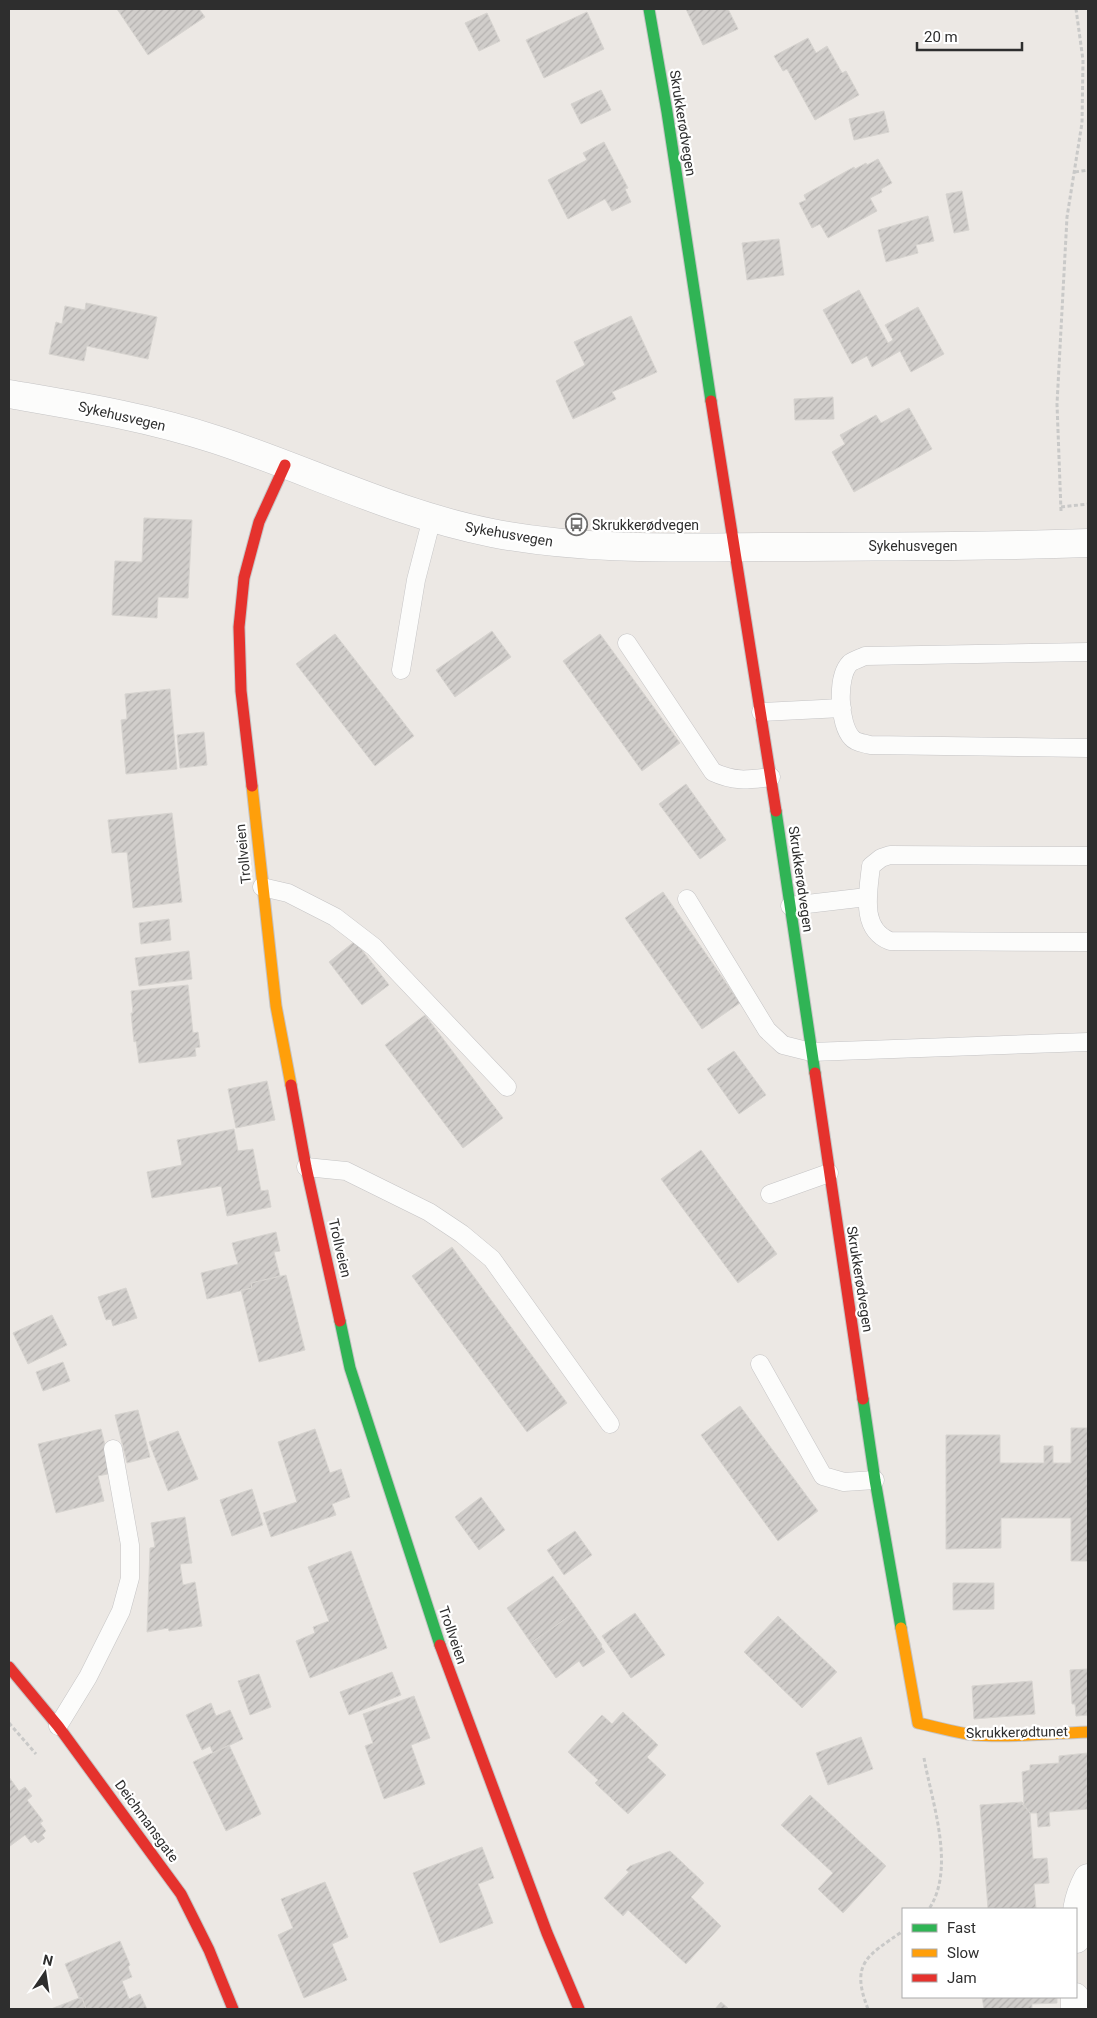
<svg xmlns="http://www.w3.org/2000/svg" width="1097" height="2018" font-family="Roboto,sans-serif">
<defs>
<pattern id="building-hatch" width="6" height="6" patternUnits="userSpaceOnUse" patternTransform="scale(1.25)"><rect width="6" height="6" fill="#d1cecb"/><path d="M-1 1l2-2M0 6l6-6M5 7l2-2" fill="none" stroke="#b4b1af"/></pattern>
</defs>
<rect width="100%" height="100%" fill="#ece8e4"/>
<path fill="url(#building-hatch)" stroke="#d7d4d0" d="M117 9H199L205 17 148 55Z
M686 9H728L738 29 703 45Z
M587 12 604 49 544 78 526 40Z
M487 13 500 41 479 51 465 23Z
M808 38 816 53 827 46 842 73 846 71 859 95 815 120 787 69 783 71 774 56Z
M601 90 611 110 581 124 571 104Z
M884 111 889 132 854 140 849 119Z
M604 142 628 188 625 189 631 202 612 211 605 199 568 219 548 180 587 160 583 153Z
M878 159 892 183 881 189 882 192 870 198 877 211 828 238 820 224 812 228 799 203 806 200 804 195 854 167 855 169 866 163 867 165Z
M962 191 969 230 954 233 946 194Z
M928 216 934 241 916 245 918 253 886 262 878 230Z
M779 239 784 275 747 280 742 243Z
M859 290 888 343 893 340 885 325 918 307 944 354 911 372 900 351 872 367 867 356 852 364 823 310Z
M86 303 157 317 148 359 87 346 84 361 49 354 56 322 62 324 65 306 85 310Z
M631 316 657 372 612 392 616 399 573 419 556 381 585 365 574 342Z
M833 397 834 419 795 420 794 399Z
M909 408 932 449 854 492 832 452 845 444 840 435 876 415 881 423Z
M144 518 192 520 188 598 158 597 157 618 112 615 115 561 142 562Z
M492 631 511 657 455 697 436 670Z
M335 634 414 736 375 766 296 664Z
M600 634 680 743 642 771 563 661Z
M170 689 177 769 126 774 121 720 127 719 125 694Z
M204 732 207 765 180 768 177 735Z
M686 784 726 840 700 859 659 804Z
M172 813 182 902 133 908 127 852 112 853 108 820Z
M663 892 740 1003 702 1029 625 918Z
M169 919 171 940 141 944 139 923Z
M355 941 389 985 362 1005 329 962Z
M189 951 192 979 139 986 135 958Z
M188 985 193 1033 198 1032 200 1047 195 1048 196 1056 139 1063 136 1041 134 1042 131 1013H133L131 991Z
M425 1015 503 1118 463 1148 385 1045Z
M734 1051 766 1095 739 1114 707 1069Z
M267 1081 275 1120 236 1128 228 1089Z
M234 1129 238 1151 253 1149 261 1191 268 1190 271 1207 227 1216 221 1186 152 1198 147 1172 182 1165 177 1140Z
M701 1150 777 1254 738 1283 661 1179Z
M276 1232 280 1251 274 1252 280 1276 251 1283 252 1288 207 1299 201 1273 238 1264 232 1243Z
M452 1247 567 1403 527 1432 412 1276Z
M286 1275 305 1350 259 1362 241 1290 252 1288 251 1283Z
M126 1288 137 1318 113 1326 111 1319 106 1320 98 1297Z
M52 1315 67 1345 28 1364 13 1333Z
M63 1362 70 1381 43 1391 36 1372Z
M740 1406 818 1511 778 1541 701 1435Z
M138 1410 150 1457 127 1463 115 1415Z
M1071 1428H1088V1561H1071V1518H1001V1548L946 1549V1435H1000V1463H1044V1446H1053V1463H1071Z
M101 1429 112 1473 98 1476 104 1501 56 1513 38 1444Z
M315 1429 330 1473 341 1469 350 1497 332 1504 336 1515 271 1537 263 1513 297 1502 278 1442Z
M178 1431 198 1479 168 1491 149 1442Z
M252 1489 263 1525 232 1536 220 1500Z
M481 1497 505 1530 479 1550 455 1517Z
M185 1517 192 1563 180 1564 183 1585 195 1582 202 1626 169 1631 168 1628 147 1632 150 1548 155 1547 151 1523Z
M575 1531 592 1555 564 1575 547 1550Z
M351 1551 387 1648 310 1678 296 1641 315 1633 313 1627 329 1621 308 1567Z
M553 1576 578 1610 531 1643 507 1608Z
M953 1583H994V1609L953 1610Z
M578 1610 602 1645 601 1646 605 1652 583 1667 579 1661 556 1678 531 1643Z
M635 1613 665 1655 631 1678 602 1636Z
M778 1616 837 1672 802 1708 744 1652Z
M1088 1669V1715L1076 1716 1075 1704H1072L1070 1670Z
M392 1672 401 1695 349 1715 340 1692Z
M259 1674 271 1707 250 1715 238 1681Z
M1032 1681 1035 1714 974 1719 972 1686Z
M414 1696 430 1738 411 1745 425 1784 384 1799 365 1746 373 1743 363 1714Z
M211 1703 216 1716 230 1710 243 1739 213 1753 210 1746 202 1750 186 1715Z
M623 1712 658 1745 647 1757 666 1775 628 1814 595 1783 598 1780 568 1752 602 1715 612 1724Z
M861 1737 873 1769 828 1785 816 1753Z
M229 1745 261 1814 226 1831 193 1762Z
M1088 1753V1809L1049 1812 1050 1826 1038 1827 1037 1813H1030L1022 1804H1024L1022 1772 1030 1770V1765L1059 1763V1756Z
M9 1777 19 1791 25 1787 32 1796 27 1800 43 1821 40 1823 46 1831 42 1835 45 1838 38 1843 35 1840 31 1843 25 1835 10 1846 9 1845Z
M810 1795 886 1866 843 1913 818 1889 833 1873 781 1825Z
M1022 1802 1030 1813 1033 1859 1047 1858 1049 1883 1034 1884 1036 1909H988L980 1805Z
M482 1847 494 1878 478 1884 493 1923 440 1943 413 1873Z
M670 1851 704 1883 691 1897 721 1926 686 1964 628 1910 623 1916 604 1898 629 1872 626 1870 630 1866Z
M325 1882 348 1937 332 1944 347 1980 304 1998 278 1935 293 1928 281 1899Z
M120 1941 130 1965 128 1967 132 1977 122 1981 129 1999 140 1994 147 2009H86L82 1998H79L65 1964Z
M982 1997H1057V2003L1032 2004V2009H984Z
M79 1998H82L86 2009H51Z
M721 2002 729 2009H715Z"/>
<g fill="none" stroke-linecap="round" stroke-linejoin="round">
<defs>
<path id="lane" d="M627 643 713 772C735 782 747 780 771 777
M1088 652 865 656C861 658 854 660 850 663 836 677 839 725 852 738 856 743 864 743 870 745L1088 748
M401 670 416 580 432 518
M761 712 842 708
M1088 856 890 855 881 858 871 866C868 893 860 929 890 941L1088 942
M262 887 288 893 335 917 374 947 507 1087
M687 899 767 1030 783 1045 811 1052 1088 1042
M790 906 867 897
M306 1167 346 1171 429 1212 462 1234 492 1259 610 1424
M770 1194 829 1173
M760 1364 823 1476 844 1482 875 1480
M58 1726 88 1677 121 1611 130 1578V1545L113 1449"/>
<path id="street" d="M9 394C78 406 147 417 214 439 307 469 395 514 492 533 590 552 690 547 789 547 889 546 989 547 1088 543
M1076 1939C1076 1914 1076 1901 1088 1878
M1075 2009V1997"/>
<path id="fast" d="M649 9 667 112 711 401
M776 811 815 1073
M340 1321 350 1368 440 1645
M863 1399 875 1480 901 1628"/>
<path id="slow" d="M252 786 276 1006 291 1085
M901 1628 918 1723C937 1727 956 1733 975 1735 1013 1738 1051 1733 1088 1732"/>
<path id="jam" d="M711 401 776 811
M252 786 241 691 239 627 244 578 259 522 285 465
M815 1073 863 1399
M291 1085 306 1167 340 1321
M440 1645 547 1933 579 2009
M9 1667 58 1726 181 1894 209 1950 233 2009"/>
</defs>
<use href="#lane" stroke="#c5c4c5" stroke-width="19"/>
<use href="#street" stroke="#c5c4c5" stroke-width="29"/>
<use href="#fast" stroke="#c5c4c5" stroke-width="13"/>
<use href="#slow" stroke="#c5c4c5" stroke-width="13"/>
<use href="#jam" stroke="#c5c4c5" stroke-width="13"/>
<path stroke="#c9c9c8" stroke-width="3" stroke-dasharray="4 2.5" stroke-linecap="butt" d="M1075 172 1088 170
M1061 507 1088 504
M1061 511 1057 404 1067 217 1082 123 1083 60 1076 9
M9 1723 36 1754
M924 1758C932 1803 956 1868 929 1909
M868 2009C850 1963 867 1956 903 1931"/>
<use href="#lane" stroke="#fcfcfb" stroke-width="18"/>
<use href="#street" stroke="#fcfcfb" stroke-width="28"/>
<use href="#fast" stroke="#30b455" stroke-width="11"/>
<use href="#slow" stroke="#ff9f0a" stroke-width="11"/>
<use href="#jam" stroke="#e5322d" stroke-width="11"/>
</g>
<defs>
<symbol id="bus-ring" viewBox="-11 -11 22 22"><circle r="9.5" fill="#fff" stroke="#706f6e" stroke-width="1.5"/><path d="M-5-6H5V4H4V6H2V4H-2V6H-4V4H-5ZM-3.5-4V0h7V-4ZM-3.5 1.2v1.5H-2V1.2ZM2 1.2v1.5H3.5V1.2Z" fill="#706f6e"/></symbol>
</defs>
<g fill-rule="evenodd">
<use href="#bus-ring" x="564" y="512" width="25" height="25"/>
</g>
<g text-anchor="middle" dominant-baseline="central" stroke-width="4.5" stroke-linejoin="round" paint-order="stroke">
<g font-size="14" fill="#2e2e2e" stroke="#fff">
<text transform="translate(683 123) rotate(81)">Skrukkerødvegen</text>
<text transform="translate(122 416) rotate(13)">Sykehusvegen</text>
<text transform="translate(509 534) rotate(10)">Sykehusvegen</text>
<text x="913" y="546">Sykehusvegen</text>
<text transform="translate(243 854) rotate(-96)">Trollveien</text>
<text transform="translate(801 879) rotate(82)">Skrukkerødvegen</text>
<text transform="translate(340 1248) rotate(77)">Trollveien</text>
<text transform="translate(860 1279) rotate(81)">Skrukkerødvegen</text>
<text transform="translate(453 1635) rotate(71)">Trollveien</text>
<text transform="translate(1017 1732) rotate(-1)">Skrukkerødtunet</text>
<text transform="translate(147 1821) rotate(54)">Deichmansgate</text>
</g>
<g font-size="14" fill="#2e2e2e" stroke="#fff" text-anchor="start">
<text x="592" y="525">Skrukkerødvegen</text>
</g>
</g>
<rect width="1097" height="2018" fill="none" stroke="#2e2e2e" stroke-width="20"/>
<rect x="902" y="1908" width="175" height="90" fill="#ffffff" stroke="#ababab"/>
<rect x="912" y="1924" width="25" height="8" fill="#30b455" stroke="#ababab"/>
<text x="947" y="1933" font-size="15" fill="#2e2e2e">Fast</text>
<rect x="912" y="1949" width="25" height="8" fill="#ff9f0a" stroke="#ababab"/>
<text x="947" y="1958" font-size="15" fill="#2e2e2e">Slow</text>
<rect x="912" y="1974" width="25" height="8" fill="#e5322d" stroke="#ababab"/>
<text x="947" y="1983" font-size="15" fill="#2e2e2e">Jam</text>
<g transform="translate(45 1973) rotate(13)" stroke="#ffffff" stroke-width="4" paint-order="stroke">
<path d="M0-4L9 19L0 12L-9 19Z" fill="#2e2e2e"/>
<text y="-8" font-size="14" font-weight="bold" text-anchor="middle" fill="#2e2e2e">N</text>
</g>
<path d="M917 42v8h105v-8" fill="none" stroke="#2e2e2e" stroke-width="2.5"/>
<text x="924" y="42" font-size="15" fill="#2e2e2e" stroke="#ffffff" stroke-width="4" paint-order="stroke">20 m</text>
</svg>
